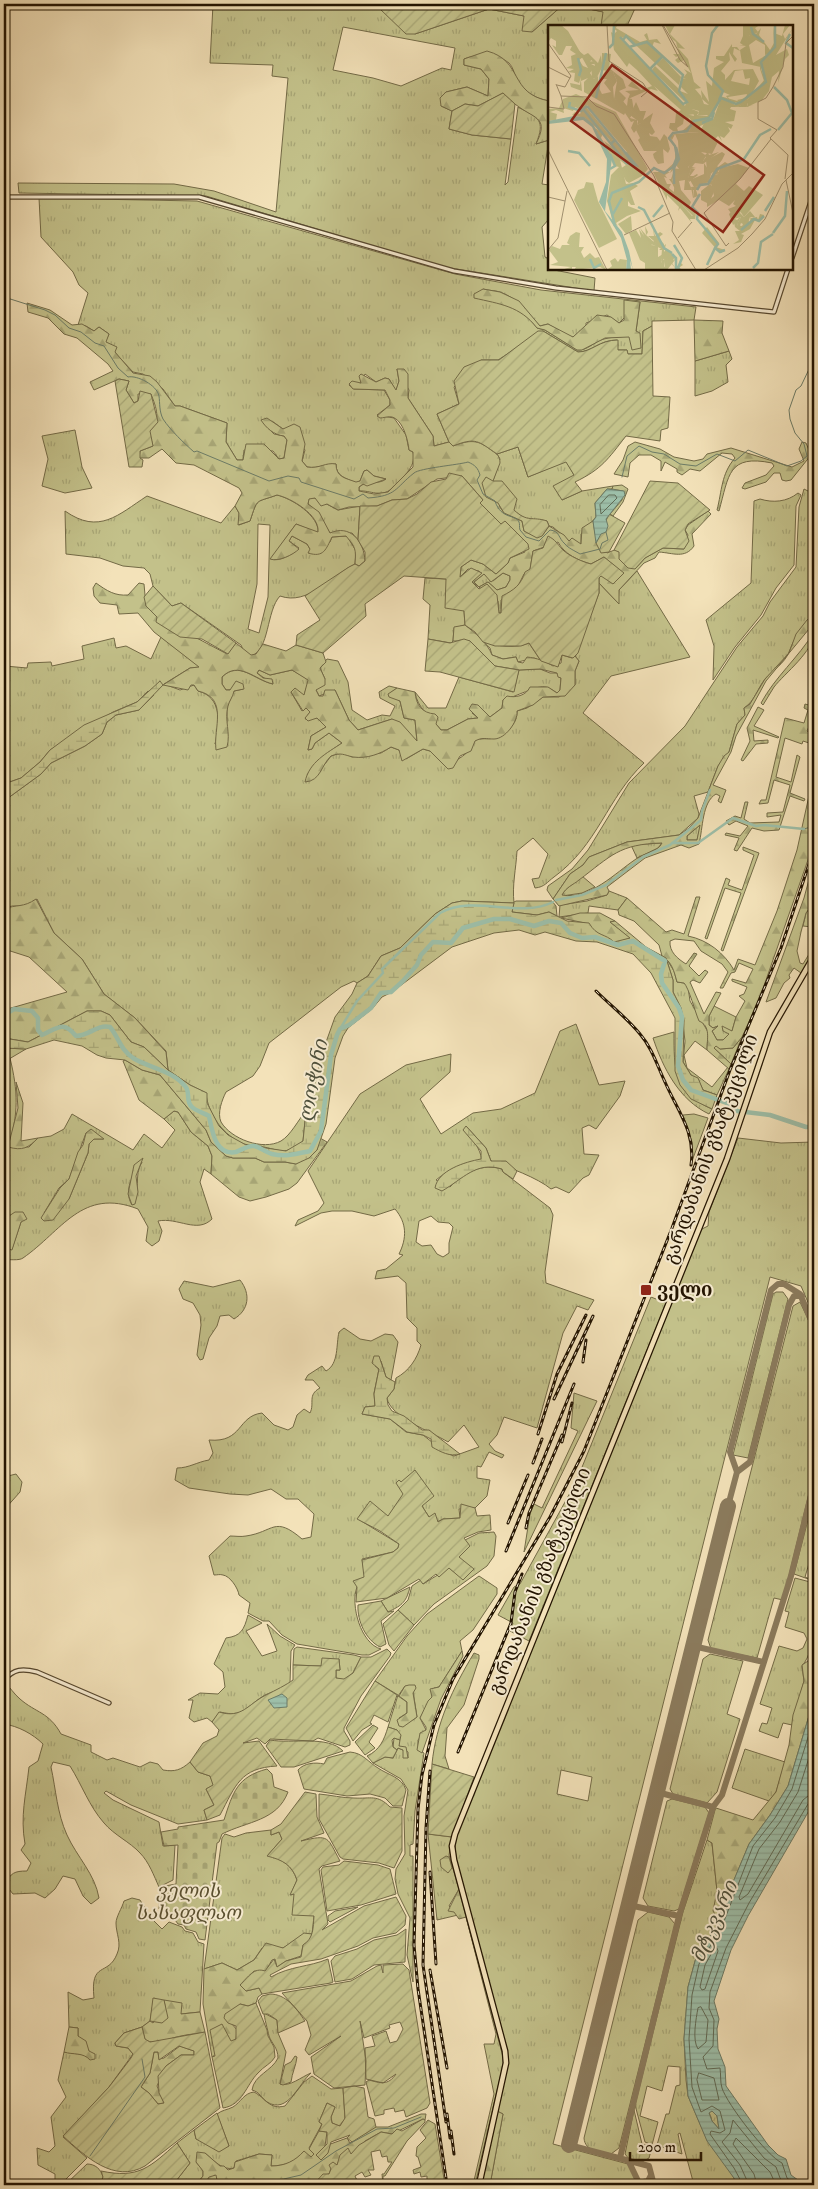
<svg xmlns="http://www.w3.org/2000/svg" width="818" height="2189" font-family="'IM FELL DW Pica','Noto Serif Georgian',serif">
<defs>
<pattern id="grass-tufts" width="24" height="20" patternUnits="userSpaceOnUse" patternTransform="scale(1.25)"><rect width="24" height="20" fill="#c3c18a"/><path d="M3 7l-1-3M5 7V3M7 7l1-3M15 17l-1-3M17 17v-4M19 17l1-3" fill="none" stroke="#a7a575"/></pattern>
<pattern id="forest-firs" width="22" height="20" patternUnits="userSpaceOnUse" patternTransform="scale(1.25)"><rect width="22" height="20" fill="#c3c18a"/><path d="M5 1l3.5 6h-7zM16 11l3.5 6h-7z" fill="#a7a575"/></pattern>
<pattern id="wetland-marsh" width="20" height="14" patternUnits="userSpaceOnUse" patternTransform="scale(1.25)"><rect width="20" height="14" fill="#c3c18a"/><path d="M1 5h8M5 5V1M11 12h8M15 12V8" fill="none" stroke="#a7a575"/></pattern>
<pattern id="cemetery-stones" width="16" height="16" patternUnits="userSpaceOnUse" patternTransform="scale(1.25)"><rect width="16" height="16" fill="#c3c18a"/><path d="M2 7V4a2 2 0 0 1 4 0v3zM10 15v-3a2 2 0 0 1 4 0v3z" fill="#a7a575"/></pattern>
<pattern id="garden-furrows" width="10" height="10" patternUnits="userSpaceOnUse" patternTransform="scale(1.25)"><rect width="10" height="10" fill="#c3c18a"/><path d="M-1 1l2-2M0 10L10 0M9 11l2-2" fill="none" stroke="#a7a575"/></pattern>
<pattern id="water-rules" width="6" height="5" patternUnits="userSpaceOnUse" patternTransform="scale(1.25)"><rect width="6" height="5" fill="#9dbfa9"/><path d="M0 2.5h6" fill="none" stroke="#87a390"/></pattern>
</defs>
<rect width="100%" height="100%" fill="#f3e2b9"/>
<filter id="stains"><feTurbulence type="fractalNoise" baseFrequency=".004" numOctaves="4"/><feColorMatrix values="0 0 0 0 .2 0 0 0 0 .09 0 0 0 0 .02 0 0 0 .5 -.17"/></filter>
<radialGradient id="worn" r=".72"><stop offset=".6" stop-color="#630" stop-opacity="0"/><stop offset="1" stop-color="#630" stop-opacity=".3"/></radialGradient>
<path fill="url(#grass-tufts)" stroke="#736a46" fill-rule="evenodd" d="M213 4H380V9L415 34 489 9 524 16 532 32 564 4 604 12 601 26H549V101C534 98 523 92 516 77 514 73 513 67 509 63 499 54 475 54 464 59V65L481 69 489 79 488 96 467 87 446 92 441 106 452 111 449 129 472 135 511 139 505 185 508 182 518 107C538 118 546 119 536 144L549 140 542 184 549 185V219L542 227 545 257 549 259V269L595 278 594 291 444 267 206 196 19 193 18 183 174 184 214 191 276 212 288 78 272 76 273 65 210 63ZM343 27 455 48 451 70 442 68 401 86 373 78 333 70Z
M396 4H459L439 9Z
M39 198 197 201 455 274 541 290 696 307 694 320 652 321V326L643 331 642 354H627V350H617V340C599 340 592 352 578 352L543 331 498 360H481L454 387 459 404 437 414 449 442 434 446 433 436 408 398 409 390 397 369 399 381 396 391 389 379 385 378 376 382 365 374 360 384 349 385 354 389 384 390 390 400V405L377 415 394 418 406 435 409 450 413 452C417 468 401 478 391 489 381 498 370 490 359 491V487C367 480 379 485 386 479L374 476 367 470 364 471 360 481 356 483C346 478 336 477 336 464 325 464 318 469 307 467L302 461 305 450 289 428 283 429 272 421 265 425 274 434 284 436 287 440 284 458 279 459 273 451 244 450 243 460H237L226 442 227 423 180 406H175L163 389 143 374 133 372 105 342 109 334 99 327 94 331 86 326 78 325 88 293 79 285 73 272 41 237ZM483 289C489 291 494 290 500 292 518 298 527 313 540 326L548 324 568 336 573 337 586 327V323L607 315 619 323 640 302 636 331C622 340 618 335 604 339 594 341 588 351 577 350L545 330 537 328C522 308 503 302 480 299Z
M729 351 732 359 726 365 728 382 712 391 695 396V361Z
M75 430 82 467 92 488 65 493 42 486 48 459 42 436Z
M518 447 528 477 566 461 574 475 562 500 582 491 613 486 612 489H607L595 503 596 517 581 534V545L569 541 553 527 549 526 547 521C540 519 534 521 527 519 511 513 502 494 493 481L500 459 497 454Z
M804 489 814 494V614C802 624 794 639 789 652 785 663 772 671 765 679 757 689 755 701 744 708L745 715 737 724 729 752 718 766 708 792 694 796 699 814 698 818 679 835 627 842 589 857 583 865 570 874 553 899 547 890 548 886 572 869 588 850 629 783 685 726 737 647 763 616 770 602 796 567 799 507Z
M798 493 801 495 796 506 794 565 776 588 761 615 735 647 713 680 714 646 706 620 751 583 754 501 760 499C773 503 787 502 798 493Z
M277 495C291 498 320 516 318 533L296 524 271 559C279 562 292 555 299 548L289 541 292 536 307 544 310 549 330 542 332 537 347 536 356 551 355 564C331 576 308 606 280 596 266 611 270 650 251 656L244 652 241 645 181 603 172 606 153 586 150 574 144 568 123 566 100 558 66 554 65 511C99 535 118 515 147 496L221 523 235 506 239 513V525L250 521C258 497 255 503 277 495ZM258 524 270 525 268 597 259 633 248 629 257 584Z
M309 498H315L338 510 360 506 358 540 352 533H330L317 512 308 504Z
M637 571 690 657 611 676 583 713 644 763C607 798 598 845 554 877 547 882 545 887 535 888L532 879 539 878 548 854 533 838 517 851C516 869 512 885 514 903L462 901 452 903 435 914 400 948 381 956 368 976 357 983 354 981 341 987 269 1043 260 1066 253 1076 226 1092C222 1100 217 1113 221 1122 231 1139 263 1151 281 1141 291 1135 298 1120 306 1111L303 1141C287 1155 282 1151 264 1147 258 1145 250 1146 244 1144 224 1136 208 1115 206 1093L190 1085 168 1070 166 1051 135 1018 104 994 82 959 54 933 37 899 26 906H12L4 909V801L41 774 51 763 85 746 102 734 107 722 116 715 139 710 154 695 148 691 137 702 113 712 50 750 40 762 21 778 4 784 5 666 27 668 28 663 51 662 52 666 84 659 82 646 114 638 116 648 126 646 151 659 161 637 200 667 190 668 164 684 180 690 194 685 198 691C222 697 220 723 215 744L227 722V707L234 691 243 689 226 690 222 684V677C239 660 254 680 273 684L257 673 259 670 270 675 292 670 309 680 304 695 291 692 302 711 306 708 310 712 305 719 317 718 326 727 311 736 308 750 312 749 315 743 329 733 342 743C327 753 317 761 307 775L325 764 331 756 337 754 344 753 352 757 381 753 391 747 399 750 406 759 423 749 430 751 444 765C457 761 470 754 474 741 482 737 487 740 494 738 506 735 518 723 517 711L527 708 543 697H559L575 685V671L579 661 575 656 599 593V583L618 603 619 590Z
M503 573 510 576V580L506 587 497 590 488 582 479 587 474 582 484 574 493 581Z
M425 578 446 579 464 611 465 625 454 628 453 641 451 643 428 639 430 605 423 599Z
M814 632C814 651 785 673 774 687 770 693 767 699 763 705L761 703C775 677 798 658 814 632Z
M483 642C497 646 515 649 529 643L541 661 534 658 518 662 516 657 503 659 492 655 490 648Z
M327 659 338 661 348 682 352 710 367 720 382 715 390 716 395 706 380 698 379 692 389 686 397 688 389 694 400 701 404 718 415 720 417 742 392 719 358 730 349 720 335 690 319 696 316 690 325 679 320 668Z
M540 669 550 673H557L561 677 560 690 557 693C554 691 550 688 546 687 539 684 513 698 503 700L502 708 490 717 478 706 472 713 478 718 468 719 447 730H441C431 717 417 708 415 692L428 708H446L459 677 513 692 519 670Z
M701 824 697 840H687V836Z
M662 843 658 848 637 858 631 845Z
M582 876 595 887 582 893 562 896 564 891Z
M609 891 627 898 618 910 589 906 588 913 559 917 560 905 587 901 607 895Z
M814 902 812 927 803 926 806 913Z
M666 958 674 971 677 982 684 983 688 987 690 1001 708 1032 707 1050 695 1041 684 1055 687 1068 712 1087 728 1067 729 1069 717 1095 703 1090 698 1079 691 1075 683 1062 685 1041 681 1008 673 992V980Z
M714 1006 736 1017 732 1031 727 1032 729 1034 723 1040H717L712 1031 718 1026 713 1028 709 1025V1016Z
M576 1024 599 1085 625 1081 620 1096 596 1129 589 1125 582 1128 584 1154 599 1155 589 1175 583 1178 569 1193 556 1187 551 1189C538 1178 508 1167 491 1161L486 1148 466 1126C471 1137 480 1148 482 1160 465 1162 449 1169 436 1180L450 1187C464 1172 482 1163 502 1169L503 1172 550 1208 553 1215 545 1272 546 1283 594 1300 588 1310 577 1306 563 1333 537 1428 504 1417 497 1435 489 1444 495 1451 504 1455 502 1458 489 1452 481 1467 477 1466V1478L490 1480 487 1496 475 1508 459 1509 460 1518 443 1519 437 1522 429 1517 422 1506 404 1494 388 1517 358 1519 399 1544 398 1548 393 1552 362 1559 365 1577C362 1580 358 1584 357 1587 350 1605 361 1644 381 1649L369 1655H362L297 1644 282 1635 269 1621H263L248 1613 250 1603 239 1595C238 1588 230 1576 223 1575 220 1574 217 1575 214 1575L209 1556 230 1536C235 1536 241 1537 246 1536 274 1532 274 1515 302 1539L311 1537 314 1514 298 1499H286L271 1489 248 1495 230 1494 189 1488 175 1480 177 1468C189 1468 197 1462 209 1460L213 1453 209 1440C243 1443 237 1416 262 1413L274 1425 288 1430 293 1427 297 1415 304 1409 310 1413C315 1403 307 1395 320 1388L313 1380H305L308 1375 322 1366 326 1371C339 1364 336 1344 339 1332L344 1328 360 1339 371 1341 385 1334 393 1335 398 1342 391 1380 386 1377 381 1361 375 1366 379 1369 374 1393 375 1406 365 1407 362 1414 390 1419 406 1432 423 1435 446 1453 454 1456 479 1447 464 1425 448 1442C432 1432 390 1417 387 1398L394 1389 396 1378C409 1371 417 1359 421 1345L417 1341V1328L407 1318 406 1283 398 1276 375 1279 377 1271 386 1269 403 1255 399 1254C407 1238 407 1223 395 1209L374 1216 352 1211H332L321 1213 295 1226 298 1220 318 1211 324 1203 308 1171 360 1094 406 1065 451 1054 450 1072 420 1099 441 1134 473 1113 501 1109 535 1093 560 1031ZM431 1216 438 1222 449 1223 453 1227 449 1243V1253L443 1257 437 1254 431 1245 422 1246 416 1242 419 1221Z
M674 1032C674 1069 673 1092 712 1109L709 1114C679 1100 663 1068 653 1038Z
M742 1037 731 1064 714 1048 716 1045 720 1049 733 1048Z
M10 1058C18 1091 19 1114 8 1147H29L38 1138 51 1136 64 1129 72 1114 133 1150 144 1134 162 1148 175 1130 164 1119 174 1111 178 1112 191 1132 208 1146 212 1156 211 1174 204 1169 200 1182 212 1219C197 1234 178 1217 158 1221L162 1231 159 1241 152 1246 146 1241 148 1227 138 1209C82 1187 62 1231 23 1258 19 1261 9 1259 4 1260V1248L12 1249 21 1222 6 1219 4 1215V1062ZM86 1133H95L103 1139H94L89 1144 88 1153 69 1199 44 1213 59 1188 69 1179ZM142 1162C133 1176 142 1191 132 1205 123 1190 133 1174 142 1162Z
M694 1114 708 1118 692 1161V1142L683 1115Z
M738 1138 781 1143 814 1142V1146L811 1148 814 1159V1312L813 1314 801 1286 770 1277 553 2144 628 2164 638 2185H490L503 2114 497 2111 507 2066 455 1855 456 1837 700 1230 708 1226 709 1212ZM561 1770 592 1777 588 1801 557 1794Z
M240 1280C251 1294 249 1310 234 1319L229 1315 220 1316 217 1326 209 1338 203 1359 200 1360 197 1355 201 1325 200 1315 193 1303 183 1299 179 1289 184 1281 213 1287Z
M776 1292H783L788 1299 748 1458 733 1455 773 1294Z
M651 1297 666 1303 529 1641 510 1631 513 1623 498 1615 514 1587 520 1584 576 1482Z
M800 1302 814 1332V1473L783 1600 774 1598 757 1658 711 1649 708 1640 793 1306Z
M574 1393 597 1401 524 1552 530 1514 534 1504 542 1508 578 1431 571 1428Z
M16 1474 22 1482 20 1492 4 1510V1477Z
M814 1510V1561L810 1560 805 1577 814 1581 794 1574 810 1512Z
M494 1532 496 1536 494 1556 487 1566 434 1604 414 1625 398 1610 408 1600 412 1586 421 1580 423 1584 449 1568 463 1579 459 1556 465 1540 479 1533Z
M479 1576 497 1588V1594L473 1630 460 1641 462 1651 439 1687 434 1688 432 1697 420 1718 426 1730 418 1740V1750L424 1753 415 1811 413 1844 410 1845V1856H413V1982L407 1955 410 1918 398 1894 395 1879 396 1869 405 1854 404 1816 408 1790 401 1779 373 1763 385 1757 393 1758 398 1748 403 1750 408 1758V1752L399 1746 397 1730 388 1727 398 1695 375 1681 407 1636 427 1614ZM405 1686 413 1691 417 1717 406 1724 399 1718 407 1713V1702L398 1696Z
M795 1578 814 1583C814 1608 818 1647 802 1666L804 1681 792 1725 783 1723 778 1738 759 1731 762 1723 767 1724 772 1708 760 1704 779 1646 797 1651 803 1648 807 1639 804 1633 785 1627 789 1612 785 1611Z
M410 1587C406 1604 400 1606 388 1612L381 1601Z
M248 1615 262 1623 246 1631 262 1656 277 1651 267 1624 280 1636 295 1645 291 1651 290 1683C283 1689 274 1691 265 1695 246 1706 245 1718 220 1712L212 1722 207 1718 194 1722 189 1718 193 1700H188L200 1693 218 1694 225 1687 223 1672 214 1664 226 1638C241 1636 244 1630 248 1615Z
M297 1647 354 1655 361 1657 353 1673 344 1680 336 1678V1670H340L339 1659 321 1666 293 1665 294 1649Z
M710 1654 743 1661 727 1714 740 1719 717 1792 707 1803 673 1794 670 1789 703 1659Z
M4 1682C10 1687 14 1694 20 1699 36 1713 49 1712 61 1734L91 1745V1752L107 1760 113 1758 140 1767 150 1762 158 1764 163 1770C175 1772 181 1770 190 1762L198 1772 210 1776 214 1785 206 1789 214 1805 204 1810 207 1820 178 1824 131 1805 106 1791 104 1793 113 1800 159 1822 163 1846 175 1845 173 1880 159 1887C154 1876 149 1862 140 1853 130 1842 114 1835 104 1823 89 1806 82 1785 70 1766L53 1762 51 1767C56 1790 57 1813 67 1835 77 1857 95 1874 99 1898L91 1904 83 1896 75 1879 63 1876 55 1889 45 1898 35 1893 13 1894 5 1884C11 1873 14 1871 27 1871L31 1863 21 1850 25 1844C20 1816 26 1795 29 1767L38 1761 43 1744C33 1734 18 1726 4 1724Z
M745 1749 785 1762 776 1792 769 1801 732 1788Z
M672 1799 705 1807 709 1813 679 1909 674 1911 648 1906 643 1898 667 1801Z
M271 1830V1835L279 1832 282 1839 268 1855C283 1860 292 1865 297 1880L291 1894H294L314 1916 312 1934H307L283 1948H262L254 1960 237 1970 222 1963 204 1969 222 1838 225 1834 234 1837 246 1833Z
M428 1834 452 1837 449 1855 459 1889 449 1906 458 1915 437 1920Z
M707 1840 712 1843 717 1891 714 1911 718 1919 715 1929 697 1954 688 1987 684 2039 686 2080 688 2096 707 2140 730 2170 737 2185H694L680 2133 678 2134 682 2154 657 2145 666 2114H669L676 2086 680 2085V2067L668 2066 662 2091 647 2086 640 2116 658 2122 652 2145 645 2142 635 2105 683 1912Z
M132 1898 140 1900 151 1918 162 1929 169 1922 182 1927 185 1931 193 1933 198 1942 204 1944 200 2012 181 2014 154 1998 150 2021 142 2027 124 2033 115 2043 116 2046 128 2048 133 2054 109 2087 63 2137 87 2158 60 2185H55V2174L38 2165 37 2148 49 2152 55 2146 51 2117 66 2097 58 2080 64 2052 86 2055 89 2051 78 2036V2028L69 2027 68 1992 83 2000 94 1998C90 1960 108 1977 117 1954 122 1943 116 1934 116 1923 116 1917 122 1908 124 1901Z
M358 1907 330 1922 328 1920V1916L335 1911Z
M648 1912 669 1917 675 1924 619 2148 611 2154C600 2151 585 2152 584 2138L638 1920Z
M466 1917 503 2057V2065L475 2185H473L494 2094 484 2044H494L496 2034Z
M264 2013 277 2020 278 2033 286 2052 280 2084C290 2087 301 2077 311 2073 299 2083 288 2115 267 2102 261 2098 260 2092 252 2090 254 2075 272 2071 278 2058 278 2048 272 2044 269 2036 268 2031 264 2017 264 2013Z
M312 2076 331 2089 343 2088 345 2119 339 2126 332 2123 331 2117 335 2107 327 2103 319 2122 322 2124 309 2148 315 2154 311 2157 300 2155C295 2163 281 2166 271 2166L272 2155 259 2154 236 2161 234 2168C223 2171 213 2160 205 2153L196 2162 203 2170V2176L196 2185H183L176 2181 190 2163 177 2143 194 2130 196 2139 229 2146 217 2114C222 2110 227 2110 233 2107 241 2102 244 2093 254 2092 266 2098 269 2110 285 2106L304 2082Z
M634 2110 642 2144 652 2147 649 2158 642 2162 629 2159 625 2154Z
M712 2111 717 2116 719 2129 712 2121 709 2112Z
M87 2164C95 2164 101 2169 103 2177L100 2185H65Z"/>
<path fill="url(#forest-firs)" stroke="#736a46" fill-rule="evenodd" d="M487 51C524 61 508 93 549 101V140L536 144C549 118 536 119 519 107 513 103 508 98 503 93L478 106 465 104 452 111 441 106 440 98 446 92 467 87 488 96 489 79 481 69 464 65V59Z
M483 289 500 292 519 301 540 326 548 324 573 337 597 315 611 317 619 323 624 320V300L640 302 636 331 640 333 641 348 632 350 629 337 605 338 582 350H577L545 330 537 328C520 306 500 304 474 298V294Z
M27 303 50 310 72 325 82 324 94 331 99 327 109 334 106 342 117 347 115 352 133 373 150 376 157 382 175 406H180L227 423 226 442 237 460H243L246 444H264L279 459 284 458 287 440 284 436C274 435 266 428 261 420L267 418 283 429 294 424 300 427 305 444 302 461 307 467C320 469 325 462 336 464 336 477 345 478 356 482L360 481 364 471 367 470 374 476 386 479 367 486 363 484 359 487V491L374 494 388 492 413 467V452L409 450C408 440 403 420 392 417 389 416 383 418 380 418L377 416 390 405V400L385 390 353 389 349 384 352 381 361 383 359 376 361 374 376 382 385 378 389 379 396 390 399 381 397 369H404L408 374V398L433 436 434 446 449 442 453 446C469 440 478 439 491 450 497 454 500 456 500 463L493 481 500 507 504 513 522 521 524 531 542 536 549 526 564 535 569 541 572 538 581 544 582 528 593 521 595 533 607 553 617 549 635 569 645 558 663 548 684 549 688 535 685 530 688 525 708 511 711 514 692 534 694 546C685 559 673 553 659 552L655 558 644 563 619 590V604L599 583V579L600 576 623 573 604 557 591 564C579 561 564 554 558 542L533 551 530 570 524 574 518 586 501 600V613H499L498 601 472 582 481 573 479 571 468 569 460 577 461 567 471 560 483 564 496 574 508 563 510 558 525 552 520 538 501 524 480 503 483 500 462 476 437 479 407 499 392 500 377 506 349 507 338 510 327 504 321 506 315 498 309 499 308 504 319 512 330 533C350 524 364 541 365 561L359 566 355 564C356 549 356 548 346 536L332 537C326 549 324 558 308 553L310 549 307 544 292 536 289 541 299 549C293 555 278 562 270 559L296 524 318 532C320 515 291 498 277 495 255 503 258 497 250 521L238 525 239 513 235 506 242 493 239 488 194 465 176 463 162 449 149 458H139L140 451 153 446 149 431C162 421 156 407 151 394H138V401L134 403 126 390 129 381 119 379 94 390 90 382 113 371 108 364 77 338 64 334 48 318 28 312ZM503 573 510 576V580L506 587 497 590 488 582 479 587 474 582 484 574 491 582Z
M694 320 723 321 722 333 729 351 695 361Z
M635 442 660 449 674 457 694 461 703 459 707 454 731 448 792 467 804 461 799 449 802 442 806 443 811 455 791 480 786 481 782 480 780 473H774L766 482 745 489 742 488 745 483 766 475 774 466 772 463C728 454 729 475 719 511L717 510C722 491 721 474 735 458L732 454 722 453 700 471 690 469 682 475 677 472V469L665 462 661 471V461L651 455H639L630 463 628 477 614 474 623 460 628 446Z
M622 485 628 489 623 502 613 516 610 514 622 500 623 491 612 489 613 486Z
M96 583C107 591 115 596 128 595L139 583 144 584 146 606 157 617 227 654 236 643 251 655 256 654 263 644 286 651 296 645 323 653 326 662 320 668 325 679V685L316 690 319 696H323L325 690H335L349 720 358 730 392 719 400 722 417 741 415 720 404 718 400 701 389 697 388 694 397 688 415 692C416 705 422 713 435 714L438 717 436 724 441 730H447L468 719 478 718 469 709 472 704 478 705 490 717 502 708 503 700 507 696C515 698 526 696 530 687H548L557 693 560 690 561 678 558 677 557 673 540 669 519 670 495 666 470 641H453L454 627 465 625C475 633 487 642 492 655L503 659 516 657 518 662 523 663 527 657C537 658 545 661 553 666L561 663 562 655 572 658 575 656 579 661 575 671V685L565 696 543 697 533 705 517 711C518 722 505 739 494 739 486 739 482 737 475 741L471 751 460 756 453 768 448 769 430 751 423 749 402 761 399 750 391 747C380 754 367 759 353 757 344 755 341 752 331 756 321 765 321 781 305 782 309 762 327 753 342 743L329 733 315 743 312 749 308 750 311 736 326 727 317 718 308 721 305 718 310 712 306 708 303 711 291 692 295 688 304 695 308 680 292 670 270 675 259 670 257 673 263 678 272 679 273 684C255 680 239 660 222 677V684L226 690H230L236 681 243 684 244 689 234 691C233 697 229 701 228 706 224 720 231 733 227 747L216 750C213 728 229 698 198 691L194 685H191L188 690 163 685 190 668 199 667 154 632 138 613 119 614 117 605 100 603 94 596 93 588Z
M814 614V623L766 681 736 736 731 752 713 785 726 790 721 803 718 801 720 796 716 794C702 802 703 828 699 844L689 848 681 845 645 858 607 887 609 891 607 895 559 906 553 899 570 874 583 865 589 857 627 842 679 835 689 828 698 818 718 766 724 756 729 752 737 724 745 715 744 708 750 704 765 679 789 653 796 634 807 620ZM700 825 697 840H687V836ZM662 843C658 852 644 853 636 859 615 873 590 900 562 895 566 887 573 885 579 880 611 856 619 844 662 843Z
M805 704 812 706 809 716 814 718 812 726 810 724 807 731 813 735 809 743 803 741 802 744 785 738 776 777 791 782 797 755 800 757 790 793 805 799 804 801 790 796 779 830 764 831 752 828 737 851 734 850 739 838 725 835 726 833 740 836 748 826 736 821 729 825 726 821 735 816 741 818 745 802H748L744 819 750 823 779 822 781 815 767 817V813L783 812 790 785 774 780 768 803 759 804 761 800H766L785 718 804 723 808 710 804 708Z
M758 707 764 710 754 726 779 737 778 738 753 730 754 741 768 740V743L756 744 743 761 741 760 750 741 747 728Z
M814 773V839L809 857 759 1000 742 1037 733 1048 720 1049 716 1046 714 1048 731 1064 729 1069 707 1050C707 1039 711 1026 699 1021 695 1012 689 988 684 983L677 982C674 971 672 962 662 956L659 945 634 921 619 915 618 910 627 898 666 932 672 930 684 934 696 897H700L688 936C708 940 724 953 734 970L738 959 755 965 777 911 797 850ZM675 939 694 941 701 951 722 964 728 972 720 988H723L731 973 735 972 739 963 753 969 746 983 732 979V981L747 987 744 994 739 996 745 1001 736 1017 732 1031 722 1026 723 1031 729 1034 723 1040H717L712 1031 718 1026 713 1028 709 1025V1016L721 993 716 992 704 1014 690 982 693 980 700 983 708 972 705 970 699 976 689 966 697 954 694 953 686 964C678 959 669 952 670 941Z
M743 847 759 853 723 951 721 950 741 893 725 888 707 939 705 938 726 878 730 880 728 885 742 890 754 855 743 850Z
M814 861V902L806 913 801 932 797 951 800 963 803 964 814 946V952L801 973 794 968 789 975 790 978 784 983 776 998 766 1002 804 898Z
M36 899 54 933 82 959 104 994 135 1018 166 1052 168 1070 144 1047 131 1042 110 1015 101 1011H87L28 1042 4 1038V1010L67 992 29 957 4 949V909C17 904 23 908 36 899Z
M516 901H552L556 906 557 916 549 912 537 915 512 912 514 902Z
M580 913H600L615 921 610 922 631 938 614 943 594 932 585 923 561 918Z
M4 1048 26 1049 4 1062Z
M125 1060 142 1070 160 1075 206 1130 211 1142 226 1156 233 1158H255L264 1162H285L296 1164 317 1150 320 1138 327 1142 297 1183 289 1189 266 1197 250 1201 239 1197 211 1174 212 1156 208 1146 191 1132 178 1112 174 1111 164 1119 139 1100 123 1061Z
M16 1082 23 1103 21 1141 38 1138C28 1148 23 1151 8 1147L18 1108Z
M91 1129 104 1139H94L89 1144 88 1153 69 1199 53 1220 44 1221 41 1218 60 1188 69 1179 78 1152 83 1145 86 1133Z
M143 1158 136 1176 138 1192 135 1204 132 1205 128 1194 134 1165Z
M15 1212H23L27 1219 21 1222 12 1250 4 1248V1215L6 1218Z
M814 1647V1699L788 1786 770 1815 749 1844 718 1919 713 1911 717 1891 712 1843 707 1840 715 1810 716 1808 753 1820 776 1792 789 1745 793 1715 804 1681 802 1665 808 1661Z
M462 1651 463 1656 441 1699 422 1753 417 1750 420 1733 426 1730V1727L420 1718 428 1701 432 1697 430 1689 439 1687Z
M474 1653 479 1655V1659L464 1705 447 1728 445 1756 449 1769 432 1764C436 1723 453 1688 474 1653Z
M409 1685H415L416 1688 413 1693 417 1717 403 1727 399 1726 397 1720 407 1713V1702L399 1696 405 1686Z
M394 1738 400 1740 399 1746 406 1747 408 1758H403V1750L398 1748 397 1750 393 1747Z
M446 1856 449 1857 452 1868 448 1873 441 1867 440 1860Z
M459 1889 466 1917 459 1919 454 1912 448 1911Z
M304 1933 312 1934 309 1941 303 1945 301 1956 286 1961 277 1967 275 1959 272 1960 265 1972 254 1971 240 1985 246 1991 259 1988 262 1994 258 1997 256 2003 248 2006 240 2004 232 2024 237 2030 236 2039 212 2057 203 2004 204 1969 222 1963 237 1970 254 1960 266 1943 283 1948Z
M164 2000 182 2003 181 2014 200 2012 205 2032C197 2034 189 2034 181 2036 169 2038 157 2046 145 2040L142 2027 150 2021 153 2023 165 2006Z
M69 2027 78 2028V2036L86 2041 89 2051 95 2054V2059L90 2060C83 2052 73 2055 64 2052Z
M180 2046 194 2051V2055H181L166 2066 157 2086 164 2103 158 2104 149 2093 141 2087 150 2073 154 2052H158L159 2059 164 2058Z
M295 2056 297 2057C296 2066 292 2073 291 2082L283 2085 280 2084 285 2065 291 2062Z
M497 2111 503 2114 490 2185H481Z
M421 2114H426L425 2120 423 2119 392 2134 381 2132 365 2141 354 2153 340 2159 337 2165 333 2163 329 2174 323 2175 313 2185H218L215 2175 207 2180 204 2185H196L203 2176V2171L196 2162 197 2152 205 2153 220 2166H224L228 2170 234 2168 235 2162 259 2154 272 2155 271 2166C285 2166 295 2161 304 2151L311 2157 314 2154 309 2149 319 2131 327 2132 325 2146 347 2138 350 2143 374 2127H388Z"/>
<path fill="url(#wetland-marsh)" stroke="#736a46" d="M160 681 163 685 139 710 116 715 107 722 102 734 85 746 51 763 41 774 4 801V784L21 778 40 762 50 750 84 725 137 702Z
M462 901 514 903 512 912 537 915 549 912 567 921 589 923C597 937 605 933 614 942L630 938 610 922 615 921 646 947 666 958 673 980V992L681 1008 684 1021 683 1062 691 1075 698 1078 703 1090 717 1095 712 1109 691 1099 680 1085 675 1071V1018L651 973 633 954 597 942 576 941 545 932 535 935 519 930 494 933 452 947 392 992 382 997 372 1009 348 1028 343 1036 335 1058 326 1124 317 1150 309 1158 296 1164 285 1162H264L255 1158H233L226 1156 211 1142 206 1130 160 1075 142 1070 125 1060 106 1058 97 1055 82 1046 54 1040 26 1049 4 1048V1038L28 1042 87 1011H101L110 1015 131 1042 144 1047 168 1070 190 1085 207 1093V1103L219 1126 228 1135 246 1145 286 1151 303 1141 306 1111 325 1045 335 1017 352 994 357 983 368 976 381 956 400 948 435 914 452 903Z
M466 1126 486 1148 491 1161H506L517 1171 513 1179 503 1172 502 1169C476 1161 463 1179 442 1191L435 1188C438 1170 465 1162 481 1159V1151L463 1130Z
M374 1356H379L386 1377 395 1382 394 1389 387 1398 388 1405 392 1411 404 1416 422 1430H429L460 1454C450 1457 441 1452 432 1447L431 1439 423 1435 407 1432 390 1419 362 1414 365 1407 375 1406 374 1394 379 1369 372 1363Z"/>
<path fill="url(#cemetery-stones)" stroke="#736a46" d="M267 1769 272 1774 274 1787 288 1792C277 1821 248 1821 222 1834L219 1842 217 1843 205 1940 199 1939 196 1932 186 1929 184 1925 178 1924 170 1913 159 1909 160 1891 165 1886 176 1884 178 1845 164 1846 161 1832 178 1829V1827L224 1820C233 1792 237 1777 267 1769Z"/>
<path fill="url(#garden-furrows)" stroke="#736a46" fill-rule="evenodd" d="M380 4 439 9 459 4H564L532 32 522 31 524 16 489 9 415 34H406L380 9Z
M566 4H637L627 26H601L603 12Z
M503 93 515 104 511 139 472 135 449 129 452 111 465 104 478 106Z
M652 326 653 396 670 397 668 428 661 430 660 441 626 436C608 459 602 469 575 482L582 491 562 500 553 486 574 475 566 462 528 477 518 447 497 454C478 441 476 437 453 446L449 442 437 414 459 404 454 381 464 367 481 360H499L538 331H543L578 352C592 352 599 340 618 340V350H627L628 354H642L643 331Z
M119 379 129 381 126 390 134 403 138 401 140 391 151 394 158 422 150 431 153 446 140 451V458L143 460 142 467H129L115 381Z
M449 473 462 476 483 500 480 503 501 524 505 521 528 544 529 549 510 558 508 563 496 574 483 564 471 560 461 567 460 577 471 568 482 573 472 582 479 589 487 584 497 595 499 613H501L502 596C514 590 521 585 525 572L530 569 533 551 543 548 548 536C556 540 557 544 563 550 569 556 583 562 591 564L604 557 624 573 613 584 601 576 599 578V593L578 653 573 658 562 655 558 667 541 661 529 643 521 646H495L483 642 475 632 465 625 464 611 445 608 446 579 404 576 365 604 366 616 323 653 296 645 297 635 320 620 305 596 349 567 355 564 359 566 365 561V552L358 540 360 506H377L392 500 407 499 417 494 431 482 446 479Z
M486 477 493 481H502L517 499 514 510C528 523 532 516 547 521L549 526 542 536 537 538 524 531 522 521 504 513 498 503 486 497 482 483Z
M650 481 678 483 710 510 688 524 685 530 689 541 684 549 663 548 645 558 635 569 628 568 619 559V552L614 550Z
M609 514 625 523 609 552 601 553 596 543Z
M153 586 172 606 181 603 236 643 228 654 202 639 180 637 156 622 157 617 146 606 144 597Z
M428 639 450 643 464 639 470 641 495 666 519 670 514 692 440 672 425 671Z
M415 1470 434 1496 422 1506 429 1517 435 1513 438 1522 443 1519 460 1518 461 1504 475 1508 477 1516 490 1515 491 1530 478 1532 464 1538 470 1546 459 1557 474 1569 463 1580 449 1568 439 1577 436 1574 423 1584 419 1579 387 1598 356 1602 357 1587 353 1581 364 1577 362 1560 393 1552 398 1548 399 1544 380 1531 357 1519 370 1501 388 1516 403 1494 396 1483 399 1480 401 1482Z
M381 1601 388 1612 394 1611 381 1621 386 1644 380 1647C366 1640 357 1621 358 1605Z
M398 1610 414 1625 394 1651 389 1645 383 1624Z
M387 1649 391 1653 390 1656 361 1696 344 1728V1731L350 1741V1745L345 1747 318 1738 313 1741 270 1739 265 1744 257 1738 243 1743 259 1741 277 1766C240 1768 236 1785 220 1815L207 1820 204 1810 214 1805 206 1789 213 1785 210 1776 198 1772 190 1762 203 1743 217 1736 219 1730 212 1722 219 1712C242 1719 248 1704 266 1695 276 1690 286 1685 293 1680V1665L321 1666 322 1658 339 1659 340 1670H336V1678L344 1679 353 1673 361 1657H371Z
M375 1681 397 1695 388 1722 374 1715 370 1723 372 1724 362 1730 353 1741 346 1728Z
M373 1725 378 1728 369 1742 375 1748 365 1755 355 1742Z
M388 1727 397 1730 401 1735 400 1740 394 1738 392 1740 393 1747 397 1750 393 1758 385 1757 373 1763 367 1756C380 1750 384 1740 388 1727Z
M270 1740C292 1744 328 1735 343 1751L294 1767H281L266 1746Z
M350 1752C363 1753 368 1762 378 1768 388 1775 402 1777 406 1790L402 1806H393L385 1798 370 1794 347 1796 304 1789 298 1770C304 1763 315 1762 324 1764L327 1758Z
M432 1764 474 1777 452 1837 428 1834Z
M305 1792 316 1794 317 1817 324 1833 301 1841C330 1834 327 1837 340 1861L322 1866 319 1869 328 1924 322 1930 364 1906 396 1897 406 1916 405 1925 396 1933 373 1938 358 1946 321 1959 291 1964 270 1975 271 1977C290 1966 309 1967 328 1959L333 1982 331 1983 262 1994 259 1988 246 1991 240 1985C248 1977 254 1967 265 1971L274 1959 277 1967 286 1961 301 1957 303 1945C314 1938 313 1928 314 1916L292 1915 294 1894 290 1895 297 1880C292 1865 283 1860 267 1856L282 1839 279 1832 271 1835V1830L281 1824Z
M319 1794C331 1795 342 1798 354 1798 371 1799 377 1794 390 1807L402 1808V1851L394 1868 379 1863 343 1859 340 1857 319 1819Z
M344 1861 378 1865 390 1869 396 1894 361 1905 327 1911 321 1870 323 1867 339 1865Z
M406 1929 405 1962 374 1965 352 1979 335 1982 331 1961 335 1956 357 1949 374 1940 397 1935Z
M403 1964 409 1970 430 2103 427 2108 406 2117 404 2110 395 2112 394 2108 384 2110V2114L375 2116 366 2082 369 2080C380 2083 388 2086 396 2074L383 2083 366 2079 365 2048 375 2046 372 2036 386 2031 390 2043 397 2041 403 2029 400 2022 389 2025 390 2028 364 2038 360 2021 366 2061 365 2085 334 2088 314 2074 311 2057 341 2036 309 2055 305 2050 311 2035 307 2021 282 1993 351 1981 377 1966 381 1965 383 1973V1965Z
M270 1994C286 1994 296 2008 305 2021L278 2033 277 2020 268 2014H263L258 2001 262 1996Z
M153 1998 164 2000 168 2018 162 2023 150 2021Z
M256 2003 267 2030 268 2036 274 2047 275 2057C271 2064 264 2066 258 2073 246 2085 243 2105 223 2108L212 2057 215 2056 210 2030 222 2024 231 2041 236 2039V2026L228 2023 224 2018 225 2014 240 2004 248 2006Z
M142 2027 145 2039 150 2042 205 2032 220 2108 145 2166C114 2184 85 2156 63 2136L109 2087 131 2058 133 2054 128 2048 116 2046 115 2043 124 2033ZM179 2046 194 2051V2055H181L166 2066 158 2076 159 2093 164 2103 158 2104 149 2093 141 2087 150 2073 154 2052H158L159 2060Z
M354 2086 364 2088 368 2117 374 2119 376 2127 352 2142 347 2138 350 2135 331 2142 328 2153 321 2160 316 2155 327 2144V2132L319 2131 322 2124 319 2122 327 2103 335 2107 331 2117 332 2123 340 2126 345 2118 343 2088Z
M217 2113 229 2146 219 2152 196 2139 194 2130Z
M423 2119 425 2120V2122L407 2141 385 2176H383V2185L382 2174H384L392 2162H388L387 2156 382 2157 380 2150 371 2152 374 2170H368L371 2175 365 2177 362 2172 355 2176 359 2185H313L323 2174H329L331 2169 329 2165 333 2162 337 2165 340 2155 348 2148 351 2154 359 2145 381 2132 392 2134 397 2129 402 2131Z
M428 2120 435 2124 445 2185H420V2183L427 2181V2176L421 2177 420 2172 414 2174 413 2170 421 2167 418 2157 416 2156 417 2147 426 2138 420 2130Z
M177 2143 190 2163 176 2181 183 2185H100L103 2177 101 2171C139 2179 150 2167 177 2143Z
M216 2175 218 2185H227H204L209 2177Z"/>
<path fill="url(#water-rules)" stroke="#6c7b66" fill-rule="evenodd" d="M607 489 624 491 625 495 606 519 608 526 606 532 601 534 596 543 593 521 596 517 595 503Z
M282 1694 287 1698V1707L274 1708 268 1700Z
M814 1699V1802L748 1916 731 1950 714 2001 719 2019 717 2029 718 2049 725 2067 726 2086 768 2145 778 2155 786 2159 791 2175 805 2185H739L707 2141 688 2096 684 2039 688 1987 697 1954 717 1927 720 1913 749 1844 770 1815 788 1786ZM712 2111 717 2116 719 2129 712 2121 709 2113Z"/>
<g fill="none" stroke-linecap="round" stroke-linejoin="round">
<path stroke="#606a55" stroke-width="1" d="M609 495H615L617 498 601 514 600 505Z
M814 1742 798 1792 780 1822 759 1849 739 1897 740 1900 748 1894 803 1800 808 1796 814 1795
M717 1948 718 1951 705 1989 702 1990 700 1987 705 1965 714 1949Z
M701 2007 708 2020 706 2042 698 2049C692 2040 696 2019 698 2008Z
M699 2073 714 2078 719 2100H702L697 2080Z
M743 2185 734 2168 710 2134 711 2131 720 2133 725 2130 720 2111 712 2106 701 2112 692 2087 689 2039 692 1995 699 1964 721 1929 753 1846 775 1818 792 1789 814 1718
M749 2185 740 2165 722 2142 730 2133 733 2120 764 2158 776 2167 780 2178 786 2185
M757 2185 754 2174 733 2144 736 2138 770 2172 776 2185
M796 2185 787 2178 782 2163C767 2156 727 2104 722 2088 720 2082 721 2074 720 2068L707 2069 703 2057 713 2046 714 2020 709 2008 710 1992 726 1948 749 1903 808 1804 814 1801"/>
<path stroke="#6c7b66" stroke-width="1" d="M4 297 45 310 55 315 69 328 81 332 95 343 104 346 118 368 128 377C137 375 157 385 159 396 160 403 159 411 163 419 171 431 184 443 194 452L197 451 269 481 288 476 299 478 301 482 354 499 363 494 368 498C397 496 395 488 414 473 420 468 458 465 468 462 475 465 478 468 480 475L477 480 483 494 495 501C501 520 516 514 519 522 520 524 519 527 520 530L526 537 539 541 550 530C560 531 558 538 565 544 568 548 575 551 580 554L600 549 602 543 608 540 606 532
M622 477 627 456 639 446 652 452 664 454 680 464 696 466 717 454 735 461 748 450 787 466 801 461 807 456 804 444 795 433 790 419 789 410 796 390 801 386 811 365 814 363
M804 829 814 826
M90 2156 145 2077 142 2059
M258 2185 301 2175 336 2151 377 2129 394 2128 421 2117"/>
<path stroke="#9dbfa9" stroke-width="2.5" d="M672 843H698L733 818 756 826 764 825 804 829
M556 900 582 895 606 885 643 857 670 845 701 820 702 811 710 790
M340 1029 357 1001 383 973 382 969 440 913C475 894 519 919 553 902"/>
<path stroke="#9dbfa9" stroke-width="4.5" d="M4 1015 14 1009 32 1011 38 1018V1030L42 1035C58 1028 63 1020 76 1036 89 1036 97 1024 110 1027 119 1038 120 1049 133 1058 149 1068 172 1070 185 1086 191 1092 185 1101 192 1107 196 1111 204 1113 209 1116 212 1130 215 1156 236 1152 242 1150 248 1145 254 1146 260 1147 265 1152 272 1154 286 1157 296 1154 310 1151L321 1131 331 1055 337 1035 340 1029 349 1025 371 1008 381 993 391 992 403 981 417 965 421 955 433 942 451 943 463 928 494 919H510L534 926 549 921 561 923 570 933 582 938 595 937 618 945 633 941 665 961 661 974 662 983 679 1008 682 1017 678 1066 683 1080 691 1090 732 1105 737 1111 770 1115 806 1127H814"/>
<path stroke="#8b7b5d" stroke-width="6" d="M737 1472 730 1452 771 1290 778 1284H784L800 1294 814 1327
M728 1506 737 1472 750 1462 789 1305 794 1296H802
M764 1662 791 1576 814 1483
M657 1792 713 1807
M629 1905 679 1916
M569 2145 649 2166 654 2185
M620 2158 679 1916 713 1807 722 1795 764 1662 693 1646
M629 2162 639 2183 648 2181 651 2175"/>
<path stroke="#8b7b5d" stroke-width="16" d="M569 2145 728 1506"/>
<defs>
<path id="minor" d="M4 197H199L454 271 556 288 774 312 788 269
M792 258 814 192
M4 1680C14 1669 22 1668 37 1672L109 1703"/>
<path id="major" d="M479 2185 506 2063 505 2051 454 1860 452 1846 455 1834 727 1159 770 1032 814 956"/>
</defs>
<use href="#minor" stroke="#57482f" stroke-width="5.5"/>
<use href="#major" stroke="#231401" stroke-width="7"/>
<use href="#minor" stroke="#f7ecd2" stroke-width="3"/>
<use href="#major" stroke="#f3e2b9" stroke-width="4.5"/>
<defs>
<path id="rail" d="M596 991C610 1005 627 1018 640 1034 652 1048 657 1065 665 1082 677 1110 696 1132 691 1165
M583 1362 586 1340
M554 1399 593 1316
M538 1434 557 1374 586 1315
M562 1442 572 1403
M533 1463 542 1439
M508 1523 528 1475
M526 1528 529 1513 562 1435
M506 1551 574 1384
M458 1752 511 1623 515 1592 522 1574
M430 1771 426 1828 423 1965 446 2122
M430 1872 436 1964
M430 1970 447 2068
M447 2114 450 2138
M451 2131 454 2154
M447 2185 418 1989 414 1945 418 1809 422 1775 434 1725 453 1679 550 1517 584 1451 672 1228 730 1070 781 948 814 849"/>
</defs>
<use href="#rail" stroke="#231401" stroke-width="3"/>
<use href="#rail" stroke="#f7ecd2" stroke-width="1" stroke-dasharray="4" stroke-linecap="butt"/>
</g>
<rect fill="#8f2418" stroke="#f7ecd2" stroke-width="2" x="640" y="1284" width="12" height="12" rx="2.5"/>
<g text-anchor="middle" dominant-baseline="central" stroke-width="4" stroke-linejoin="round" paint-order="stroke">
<g font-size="19" fill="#231401" stroke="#f7ecd2">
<text transform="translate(711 1149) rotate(-70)">გარდაბანის გზატკეცილი</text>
<text transform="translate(540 1581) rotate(-68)">გარდაბანის გზატკეცილი</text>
</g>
<g font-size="19" font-weight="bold" fill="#231401" stroke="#f7ecd2" text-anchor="start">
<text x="657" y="1290">ველი</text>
</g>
<g font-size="19" font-style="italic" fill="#5b5131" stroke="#f7ecd2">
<text x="188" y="1891">ველის<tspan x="188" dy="22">სასაფლაო</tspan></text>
</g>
<g font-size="20" font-style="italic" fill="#4e503c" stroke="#f7ecd2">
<text transform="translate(314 1081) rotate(-79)">ლოჭინი</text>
<text transform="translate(715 1922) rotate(-66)">მტკვარი</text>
</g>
</g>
<g transform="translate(548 25)">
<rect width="245" height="245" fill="#f3e2b9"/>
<path d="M69 0 68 3 92 17 99 15 96 10 99 8 101 15 109 14 113 19 106 17 104 22 114 32 107 38 79 12 72 13 137 81 139 76 132 66 140 69 133 62 134 54 138 53H135L139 48 136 44 143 48 136 35 130 38 127 35 131 32 130 31 128 32 125 29H131L128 17 124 14 117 0H127L122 9 137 24 130 23 140 34 146 57 153 63 147 64 153 71 151 66 156 79 161 80 154 74 153 65 161 77 158 56 164 61 166 43 176 37 168 34V31H176L184 19V22H189L192 26 186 23 185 29 189 34 187 37 181 27 182 35 173 46 177 50V55L186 45 205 44 211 56 202 72 191 77 189 75 198 73 199 69 180 72 182 76 178 71 182 70 175 67 163 90H150L151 86 144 84 147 89 140 90 142 97 136 93 135 99 129 103 130 106H125L121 103 122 98H127L128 88 133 85 106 61 110 66 103 64 80 74 82 69 77 66 91 65 80 61 84 56 93 65 104 61 89 45 81 38 79 42 66 25 63 7 66 9 69 6 65 3ZM195 45 197 54 202 53 201 60 183 56 187 46ZM195 0H212L207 3 210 7 205 10 204 18 201 10V18L197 12 195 19ZM31 27V26L36 30 40 28 50 38 53 30 54 38V28L63 29 61 43 75 54 78 63 71 66 78 73 75 77 66 74 69 56 65 47 54 45 58 35 48 54 44 53 43 39 47 41 46 37 43 35 40 43ZM115 33 133 52 131 60 108 39ZM107 41 130 63 138 78 104 45ZM28 69 68 87 100 144 94 151 81 158 78 156 72 144 78 140 63 128 56 116 66 123 61 114 37 93 24 90 27 87 32 89 34 85 27 82 25 86 15 83 16 88 8 85 2 87 9 89 8 95 0 96V84L11 83 15 74ZM39 80 79 127 77 129 38 82ZM172 76H179L189 82 200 77 199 81 205 80 198 82H183L182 84 188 86 186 96 177 97 185 100 183 104 180 102 182 106 176 113 172 111 174 116 170 111 167 114 170 117 164 129 153 127 158 131 155 136H147L140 142V153L143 144H147L142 151H147L140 155 144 165H136L137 155 131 156 133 165 143 177 141 182 148 187 146 192 135 181 130 171 133 181 124 157 127 148 125 145 122 148 124 143 131 144 128 140 131 136 130 116 127 109 124 115 122 112 126 109 152 107 158 94 165 95ZM88 77 92 86H98L95 95 105 88 102 98 107 107 104 110 101 108 102 111 109 112 112 116 116 109 119 112 122 124 120 128 115 124 116 138 110 139 106 133 105 129 109 126H96L90 115 92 113 88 105 93 98 89 100 90 96 82 90ZM174 127 177 129 174 135 163 149 159 146 158 135ZM190 139 201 143 188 159 196 166 201 161 215 170 196 192 192 186 196 176 185 191 180 184 188 181 185 179 187 175 181 181 171 175 159 182V177L166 171 163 158 170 159 163 155V151L170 149 172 143ZM159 202 171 218 168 222 177 225 173 228H172L154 208ZM105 203 107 211 112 207 115 209 110 213 116 219V227L118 224 127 231 124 238 128 244 123 238 117 243 116 234 113 237 114 224 103 219 106 216 100 211H106ZM28 207 32 208 31 222H36L33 227 36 233 42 228 47 233 51 232 58 245 52 242 26 245 28 242H24V245H13L23 242 2 240 10 237 1 225 4 221 12 224 14 220H22L19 218 22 211Z" fill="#c3c18a" fill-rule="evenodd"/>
<path d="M225 0 226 8 234 11 237 0H242L235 9 237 14 245 3 228 30 239 24 241 30 237 34 230 58 231 46 224 52 221 66 214 75 199 82 200 78 189 82 183 80 180 76 187 80 200 74 217 54 213 42 194 38 192 25 198 21 191 20H195L192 18 195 11H204L201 3 208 9 213 3 211 10 222 25 226 18ZM208 15 217 20V30L220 29 205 38 201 20ZM168 82 165 88 163 91 153 94 164 93 167 85 164 93 167 96 158 94 159 98 152 101V107L133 108 142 105 143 95 138 89 146 91 144 84 151 87 149 90 159 91ZM47 103 55 108 53 113 63 128 72 135 78 159 85 158 90 161 82 166 87 180H83L80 176V181L93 186 79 191 68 198 70 201 65 197 59 176 63 150 71 142 67 141ZM153 127 157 130 160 127 161 130 171 127 155 139 147 138 144 142 148 143 143 144 140 154 149 149 150 150 141 157 139 154 140 143 146 132 148 136 149 134 155 136 158 132ZM177 137 182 140 194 137 172 143 170 147H174L162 152 164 156 172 155 170 159 152 160 150 165H145V173L143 162 151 161 148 154H154L152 159 160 158 165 147 161 148 159 146 163 141 165 145 168 140 170 142ZM128 140 124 157 130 166 135 181 144 191 148 189 147 194H142L143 197 132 183 130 186 131 182 119 170V175L105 147H122L117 150 119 153 116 152 119 159H123L121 163 126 167V163L128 164 121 154H123ZM203 189V193L209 192 210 195 212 189 216 190 214 195H207L202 204 193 209 196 210 193 217 185 219 191 215 187 206H192L187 202 185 193 189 195 193 191 189 200 194 201 196 197 199 201 198 195 202 197ZM97 201 100 207 99 209 98 210 107 218 103 220 110 221V232L117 228 113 235 114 238V235H117L116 242 127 234 118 225H111L118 219 117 223 127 231 129 242 133 238 135 240 129 244 127 235 119 245H97V238L92 235 81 208 88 205 93 213 91 204 96 211 92 203 98 210ZM67 233 70 237 72 234 79 235 78 245H59L64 241 62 236Z" fill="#c3c18a" fill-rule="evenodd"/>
<path d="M226 12 229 19 228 24 213 37V44L217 54V60L195 78 172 76 164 92 152 94 143 99 141 106 124 109 122 113 130 125V137L116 148 104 144 117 146 127 137V122L120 114 125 107H133L146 96 154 92 163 91 172 71 193 77 217 59 212 44V37L228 23ZM83 191 84 205 78 209 70 199Z" fill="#c3c18a"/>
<path d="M38 157 45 158 50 176 69 214 51 223 26 175 30 165 36 163Z" fill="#c3c18a"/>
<path d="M0 0H13L20 6 35 32 31 35 35 41 40 43V37L46 36 47 39H43L45 44 42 48 46 54 50 51V66L51 63 54 69 63 67 56 58 59 54H52L58 45 65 47 69 56 65 62 66 74 74 75 79 81 80 73 84 74 86 86 82 93 89 95V100L93 98V105L90 103 86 108 83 103 86 96 83 97 77 88 76 90 36 67V57L40 53 33 56 34 66 23 62 22 58 32 60 33 52 31 58 26 56 27 48 20 47 26 44 18 43 24 40 23 31 28 29 22 25 24 21H18L14 30H11L4 20 8 22V16L3 13 0 17ZM156 138 163 149 161 157 147 162 150 171 145 173 146 162 142 155 156 149ZM162 159 167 164 161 179 153 175V166ZM193 176H197L192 188 196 192 202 186 207 192H202L199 201 193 198 191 203 189 199 193 192 186 194 188 197 185 200 181 189 184 186 185 191 187 189Z" fill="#c3c18a"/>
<path d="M26 91 36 92 45 99 64 133 57 186 74 207 81 226 85 245 82 235 83 245H78L79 235 73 213 51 177 58 157 59 134 44 102 35 95 0 99V96Z" fill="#9dbfa9"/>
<path fill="none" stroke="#9dbfa9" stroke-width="2.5" d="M170 0 164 8 158 41 160 50 175 66 171 75M203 2 205 9 216 17M242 9 238 18 245 23M72 12 136 80M75 15 78 11 87 20M81 22 99 17 135 50 131 66 139 77 135 79M61 23 65 19 66 0M30 33 33 45 31 51M102 44 114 32M226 62 239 75 244 88 230 105M48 73 58 28M22 77 21 82 33 86 39 81M39 81 75 125M35 84 63 119 67 115M154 98 164 94 166 87M63 119 78 138 88 140 77 127M75 125 86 140M20 126 31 128 42 141M126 143 131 134 128 122M62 144 67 141 62 129M126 159V143M149 165 152 160 160 159 169 144 196 134 212 110 223 104M152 169 144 182 150 188 149 194 170 219 167 223 172 227 177 225M90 182 96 185 116 223 124 228M217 186 226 172M65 189 74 173M105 192 115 180M67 201 61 176 64 168 91 157 106 143 116 148 125 142 129 132 127 121 121 113 125 108 139 106 146 96 161 93 173 73 188 79 193 77 218 57 213 37 227 22V0M193 205 206 194 211 196 216 191M225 208 237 191 239 166M126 220 134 233 130 243 132 245M124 229 128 233V245M42 234 46 243 53 239M159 240 167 223M205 243 210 238 213 217 225 209"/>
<path fill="none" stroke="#a0906f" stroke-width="1" d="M59 0 61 36 95 58 100 66 93 72M114 0 132 35 140 42 115 0M0 18 23 51 17 62 9 60M0 42 22 53M8 59 13 71 39 72 48 81 66 89 106 151 125 197 124 206 148 245M0 82 16 84 13 71M0 125 59 245M237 154 240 130 222 113 229 105 210 94V77L218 73 225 62 235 42 238 18 245 11M238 155 245 188M0 172 17 176M76 210 122 188M130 213 144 197M181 218 178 221 156 188 192 154 223 114M0 225 10 213 19 166M156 245 190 223 204 209 217 194 234 159 245 148"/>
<path fill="#8f2418" fill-opacity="0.15" stroke="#8f2418" stroke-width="2.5" d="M64 40 216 150 175 207 23 96Z"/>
<rect width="245" height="245" fill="none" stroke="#231401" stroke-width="2.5"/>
</g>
<rect width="818" height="2189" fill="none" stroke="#f3e2b9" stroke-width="20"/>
<rect x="5" y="5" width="808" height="2179" fill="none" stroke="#231401" stroke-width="2.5"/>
<rect x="10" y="10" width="798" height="2169" fill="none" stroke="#231401"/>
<path d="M630 2152v8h71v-8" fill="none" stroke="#231401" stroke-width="2.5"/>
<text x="638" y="2152" font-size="15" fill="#231401" stroke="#f7ecd2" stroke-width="4" paint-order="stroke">200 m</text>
<rect width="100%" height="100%" filter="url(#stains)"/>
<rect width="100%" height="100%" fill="url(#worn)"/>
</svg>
